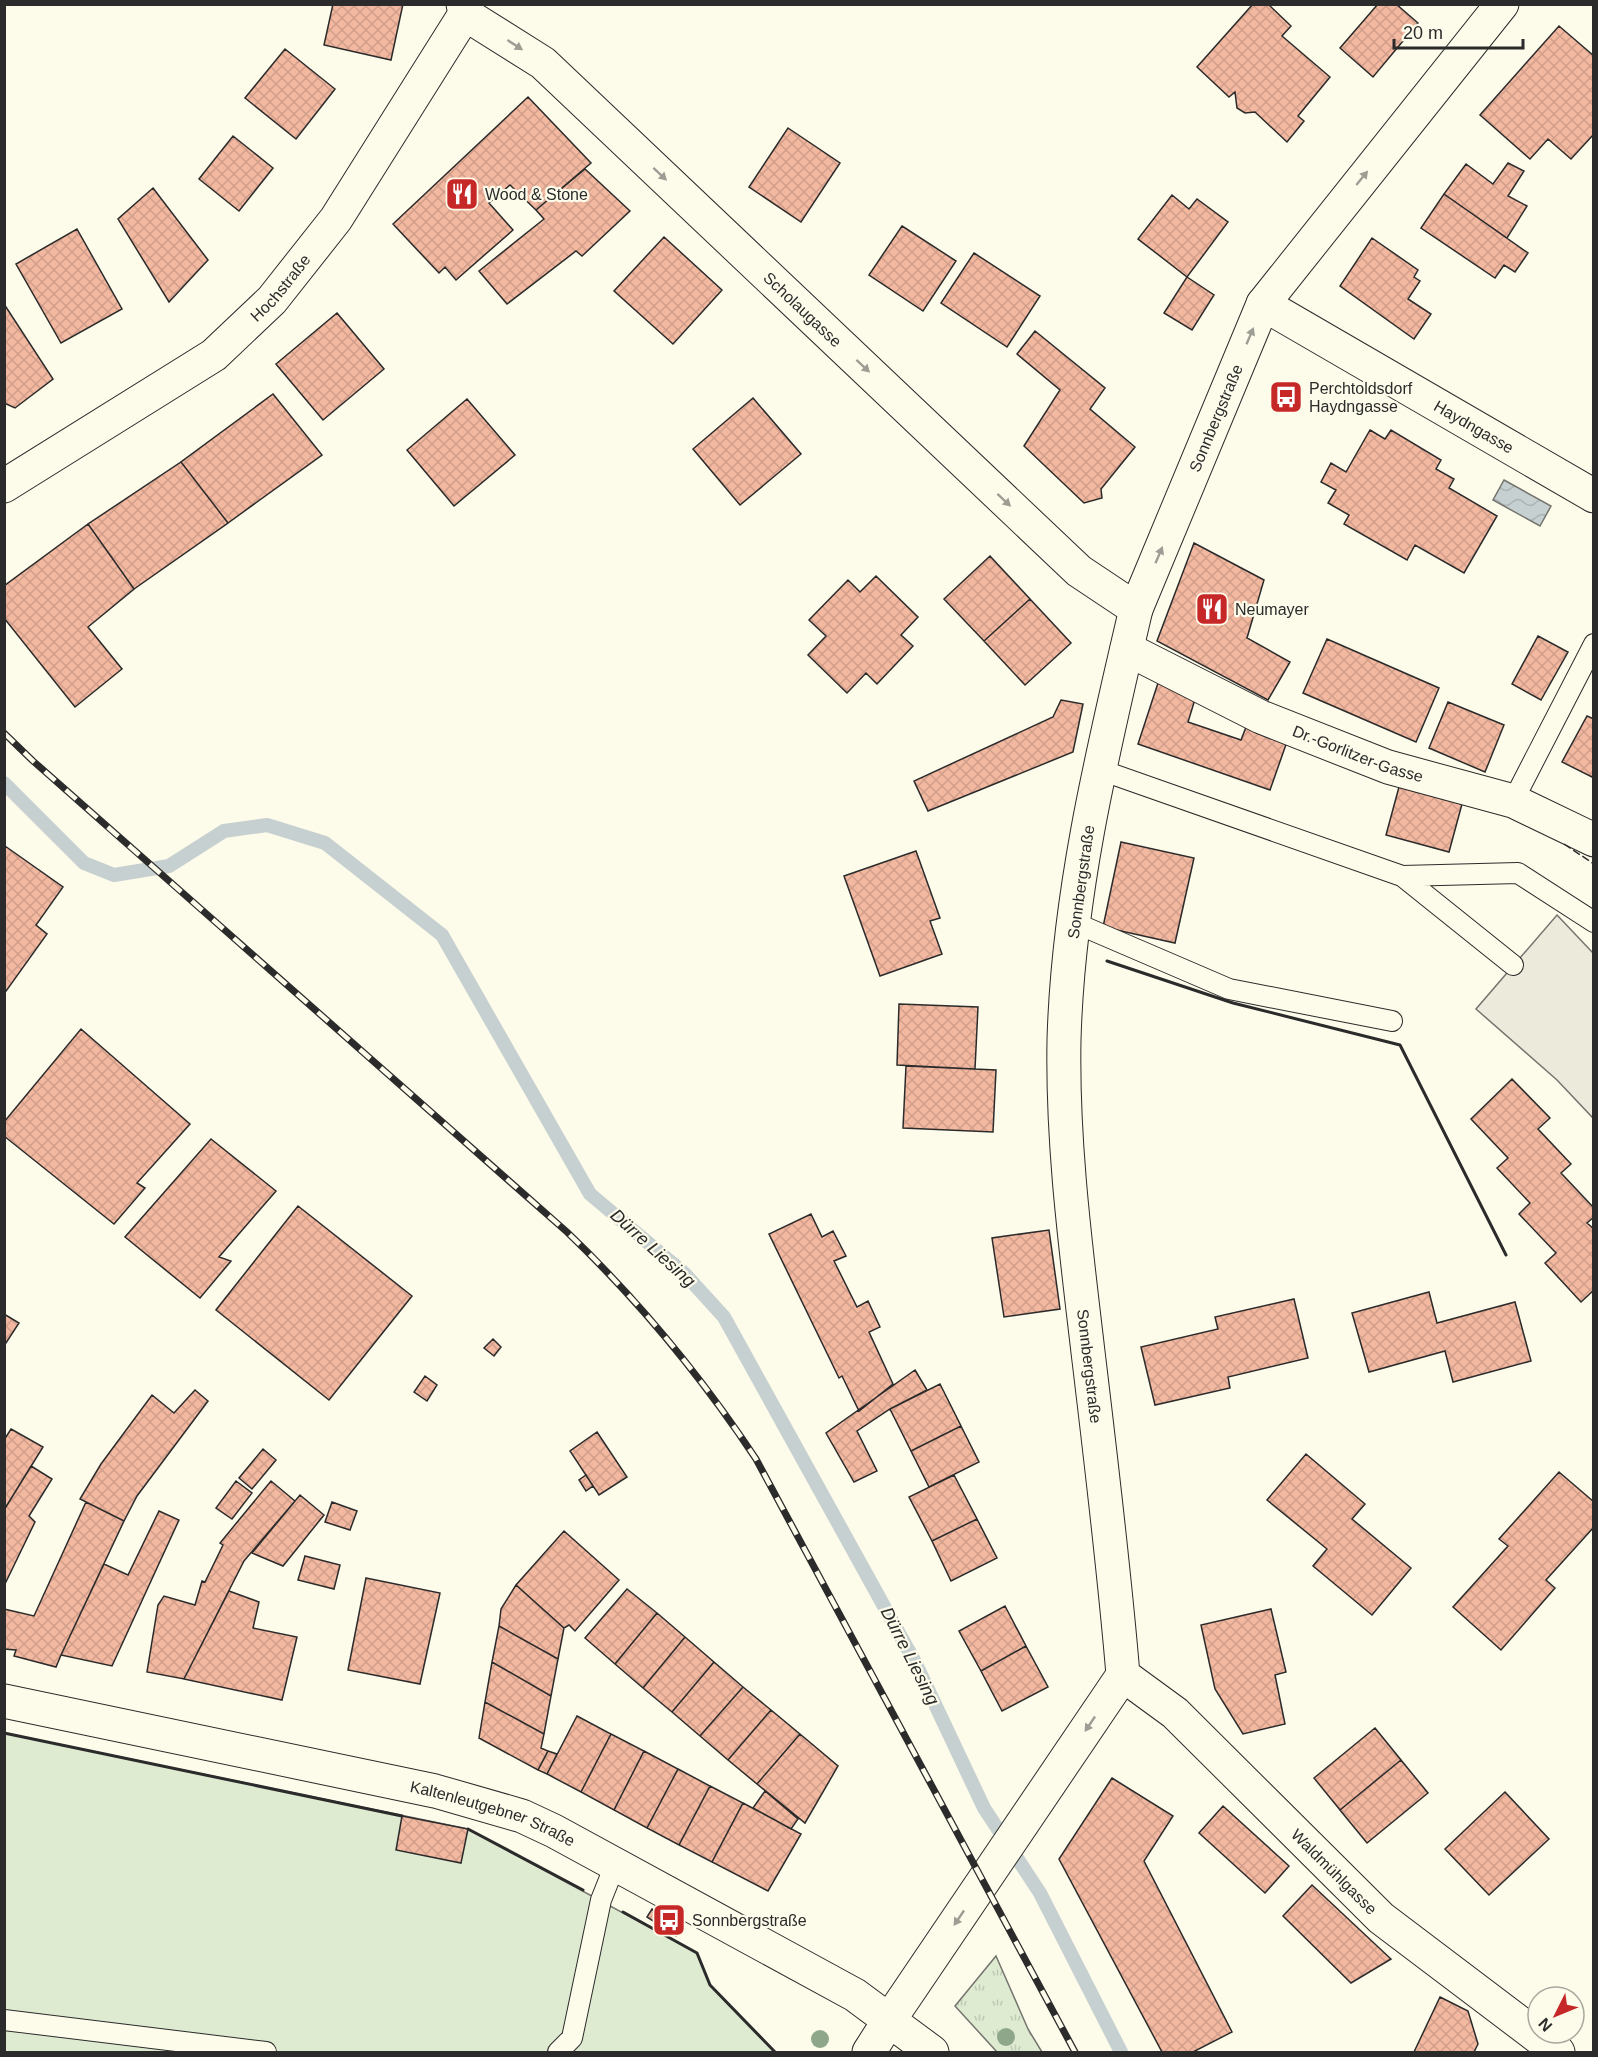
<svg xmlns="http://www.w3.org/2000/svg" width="1598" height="2057" font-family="Helvetica,sans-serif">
<defs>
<pattern id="grass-tufts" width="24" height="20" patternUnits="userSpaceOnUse" patternTransform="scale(1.5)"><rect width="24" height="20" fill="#deebd1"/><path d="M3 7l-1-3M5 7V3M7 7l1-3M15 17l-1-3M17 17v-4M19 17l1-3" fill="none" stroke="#bfcab4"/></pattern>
<pattern id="water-waves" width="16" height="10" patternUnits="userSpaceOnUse" patternTransform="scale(1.5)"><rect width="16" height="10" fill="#c7d0d0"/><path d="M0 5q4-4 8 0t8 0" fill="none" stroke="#abb3b3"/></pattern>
<pattern id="building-cross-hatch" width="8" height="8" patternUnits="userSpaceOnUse" patternTransform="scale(1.5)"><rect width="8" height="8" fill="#f2b8a0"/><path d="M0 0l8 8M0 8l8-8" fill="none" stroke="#d09e8a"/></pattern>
</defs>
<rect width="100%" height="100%" fill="#fdfbea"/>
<path fill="url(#grass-tufts)" stroke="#74746e" stroke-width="1.5" d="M996 1956 1028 2029 1042 2052H997L955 2006Z"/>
<path fill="#deebd1" stroke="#74746e" stroke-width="1.5" d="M4 1733 468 1829 697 1953 710 1985 775 2052H5Z"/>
<path fill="#eceadb" stroke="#74746e" stroke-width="1.5" d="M1557 915 1593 953V1118L1557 1080 1476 1009Z"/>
<path fill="url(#water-waves)" stroke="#74746e" stroke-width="1.5" d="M1504 480 1551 506 1540 526 1493 500Z"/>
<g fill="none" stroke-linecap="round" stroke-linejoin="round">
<path stroke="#c7d0d0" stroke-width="14" d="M4 783 84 863 114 875 169 866 224 831 267 825 325 843 442 935 590 1194 684 1273 724 1317 916 1664 984 1808 1040 1893 1121 2052"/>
</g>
<path fill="url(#building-cross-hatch)" stroke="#2b2b2b" stroke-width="1.5" d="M333 4H403L391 60 324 45Z
M1253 4H1268L1291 26 1282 36 1330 77 1298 116 1304 121 1287 142 1255 112 1245 113 1237 108 1235 92 1229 97 1197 67Z
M1378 4H1396L1418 23 1373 77 1340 48Z
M1559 26 1594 56V134L1571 159 1548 139 1530 159 1480 115Z
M285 49 335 89 296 139 245 98Z
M528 97 591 163 536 210 510 185 489 203 513 230 456 280 445 267 439 273 393 224Z
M788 128 840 163 801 222 749 187Z
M233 136 273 168 239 211 199 179Z
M1508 163 1524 171 1508 196 1527 206 1507 238 1444 194 1466 164 1493 184Z
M585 169 630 211 582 256 576 251 507 304 479 271 544 219 536 210Z
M153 188 208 260 169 302 118 219Z
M1444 194 1528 253 1515 272 1504 265 1495 278 1421 228Z
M1172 195 1189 209 1197 199 1228 222 1187 277 1138 239Z
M902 226 956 261 923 311 869 275Z
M77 229 122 309 61 343 16 264Z
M664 237 722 290 673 344 614 291Z
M1372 238 1418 270 1414 277 1420 281 1408 299 1431 314 1414 339 1340 286Z
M974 253 1040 296 1007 347 941 303Z
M1187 277 1214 295 1192 330 1164 313Z
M4 304 53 379 15 408 4 403Z
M337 313 384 369 323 420 276 364Z
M1035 331 1105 388 1090 409 1135 447 1101 489 1102 498 1084 503 1024 446 1060 390 1017 354Z
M273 394 322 455 228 523 181 462Z
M753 398 801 454 740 505 693 449Z
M467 399 515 455 454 506 407 450Z
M1370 430 1385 439 1391 430 1441 460 1436 469 1454 479 1449 488 1497 516 1464 573 1415 545 1407 560 1344 524 1349 515 1328 503 1336 490 1321 482 1331 463 1346 472Z
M181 462 228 523 134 589 88 524Z
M88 524 134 589 88 627 122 669 75 707 4 618V586Z
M1194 543 1264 580 1247 638 1290 662 1268 700 1157 641Z
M990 556 1030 599 984 641 944 599Z
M876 576 918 617 901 635 913 646 877 684 866 673 847 693 808 655 826 636 809 620 848 580 860 592Z
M1030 599 1071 643 1025 685 984 641Z
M1538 636 1568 652 1541 700 1512 684Z
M1327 639 1439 688 1416 742 1303 693Z
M1158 683 1196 696 1188 722 1241 740 1248 722 1289 736 1270 790 1138 744Z
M1061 700 1083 704 1073 752 928 811 914 781 1053 717Z
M1448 702 1504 725 1485 772 1429 748Z
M1587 716 1594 719V778L1562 762Z
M1399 787 1462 804 1449 852 1386 835Z
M1121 842 1194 858 1175 943 1103 927Z
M5 846 63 887 36 925 47 934 4 994Z
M916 851 940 918 930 921 942 954 880 976 844 876Z
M899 1004 978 1007 975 1069 897 1065Z
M81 1029 190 1124 137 1183 145 1188 114 1224 4 1136V1122Z
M906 1066 996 1070 993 1132 903 1128Z
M1512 1079 1550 1118 1538 1129 1571 1164 1561 1173 1594 1208V1217L1587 1223 1594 1229V1290L1581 1302 1545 1263 1556 1253 1519 1214 1530 1203 1497 1168 1508 1158 1471 1119Z
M211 1139 276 1191 219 1257 231 1261 200 1298 125 1237Z
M298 1206 412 1296 329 1400 216 1310Z
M811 1214 822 1237 833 1231 846 1256 834 1261 857 1307 868 1301 880 1327 869 1332 893 1384 859 1411 842 1376 839 1378 769 1234Z
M1049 1230 1060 1309 1004 1317 992 1238Z
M1429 1292 1437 1323 1515 1302 1531 1361 1453 1382 1445 1351 1369 1372 1352 1313Z
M1294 1299 1308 1358 1228 1377 1230 1388 1155 1405 1141 1347 1218 1329 1215 1317Z
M4 1314 19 1323 4 1346Z
M493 1339 501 1347 494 1356 484 1348Z
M915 1370 927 1390 890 1409 857 1431 877 1471 854 1482 826 1433Z
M425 1376 437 1385 427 1401 414 1392Z
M940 1384 961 1426 911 1451 890 1409Z
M195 1390 208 1401 137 1496 124 1521 80 1499 101 1464 152 1395 174 1413Z
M961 1426 979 1462 929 1487 911 1451Z
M11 1429 43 1447 4 1510V1440Z
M597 1432 627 1477 599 1495 570 1451Z
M263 1449 276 1460 252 1489 239 1478Z
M1306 1454 1365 1504 1352 1519 1411 1568 1372 1615 1313 1566 1327 1549 1267 1500Z
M31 1466 52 1479 29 1516 35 1522 4 1586V1510Z
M1559 1472 1594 1502V1527L1546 1580 1555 1588 1501 1650 1453 1607 1508 1546 1499 1539Z
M586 1475 593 1486 586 1491 579 1480Z
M954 1475 977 1519 932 1541 909 1497Z
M236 1481 252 1493 232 1519 216 1508Z
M271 1481 295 1501 244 1561 184 1679 147 1672 158 1605 164 1596 195 1605 202 1581 205 1582 223 1545 220 1543Z
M300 1495 324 1515 283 1566 252 1553Z
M86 1502 124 1521 61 1655 56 1667 14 1656 16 1650 4 1649V1609L34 1616Z
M332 1502 357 1511 350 1530 325 1522Z
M159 1511 179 1520 112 1666 61 1655 104 1564 128 1575Z
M977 1519 997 1558 951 1581 932 1541Z
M564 1531 619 1580 575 1631 569 1625 564 1628 516 1585Z
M305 1556 340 1565 334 1589 298 1580Z
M366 1578 440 1593 420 1684 348 1670Z
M516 1585 564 1628 558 1659 499 1626 501 1609Z
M627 1589 657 1613 615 1664 585 1638Z
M229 1591 259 1602 253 1628 297 1637 282 1700 184 1679Z
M1005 1606 1026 1646 981 1671 959 1631Z
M1271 1609 1286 1672 1275 1675 1285 1724 1243 1734 1215 1689 1201 1625Z
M657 1613 685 1637 643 1688 615 1664Z
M499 1626 558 1659 551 1696 492 1662Z
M685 1637 714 1662 672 1712 643 1688Z
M1026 1646 1048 1687 1002 1711 981 1671Z
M492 1662 551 1696 544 1734 485 1702Z
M714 1662 743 1687 700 1736 672 1712Z
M743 1687 771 1710 728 1760 700 1736Z
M485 1702 544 1734 541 1748 548 1751 538 1770 479 1738Z
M771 1710 800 1734 757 1784 728 1760Z
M577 1716 611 1734 581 1792 547 1774Z
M1375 1728 1401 1760 1340 1810 1314 1778Z
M611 1734 644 1751 614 1810 581 1792Z
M800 1734 838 1766 805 1823 757 1784Z
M548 1751 557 1754 547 1774 538 1770Z
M644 1751 678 1769 647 1828 614 1810Z
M1401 1760 1428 1793 1367 1843 1340 1810Z
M678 1769 710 1786 679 1845 647 1828Z
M1112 1778 1173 1816 1144 1861 1232 2032 1193 2052H1162L1059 1859Z
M710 1786 743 1803 712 1862 679 1845Z
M765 1791 798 1819 791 1829 753 1808Z
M1505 1792 1549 1839 1489 1895 1445 1849Z
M743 1803 801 1834 768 1891 712 1862Z
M1223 1806 1289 1866 1265 1893 1199 1833Z
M402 1816 468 1829 461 1863 396 1850Z
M1312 1885 1391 1959 1351 1983 1283 1916Z
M652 1909 683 1927 676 1936 647 1917Z
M1440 1997 1468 2011 1478 2044 1474 2052H1414Z"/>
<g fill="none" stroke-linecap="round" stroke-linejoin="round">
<defs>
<path id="service" d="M1098 769 1402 876 1518 873 1594 922
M1513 801 1594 644
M1402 876 1513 965
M1073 922 1229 989 1392 1021
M4 2020 266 2052
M558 2052 572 2038 601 1900 615 1865"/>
<g id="minor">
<path id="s1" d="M1263 304 1594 496"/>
<path id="s2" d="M1136 609C1103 750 1068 894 1064 1040 1062 1145 1076 1249 1088 1352 1101 1460 1114 1567 1123 1675L1175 1713 1381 1918 1558 2052"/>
<path id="s3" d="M1127 649 1261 717 1388 767 1513 801 1594 840"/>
<path d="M869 2052 890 2019"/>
</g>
<path id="tertiary" d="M890 2019 1123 1675"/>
<g id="secondary">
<path id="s4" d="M465 14 543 63 1079 571 1136 609 1263 304 1502 4"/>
<path id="s5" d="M4 486 214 355 272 300 336 219 465 14 463 4"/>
<path id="s6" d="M4 1701 435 1791 522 1816 554 1831 855 1995 932 2052"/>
</g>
</defs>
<use href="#service" stroke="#2b2b2b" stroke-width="22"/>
<use href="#minor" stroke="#2b2b2b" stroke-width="35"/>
<use href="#tertiary" stroke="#2b2b2b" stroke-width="35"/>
<use href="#secondary" stroke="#2b2b2b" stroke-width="35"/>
<use href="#service" stroke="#fdfbea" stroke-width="20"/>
<use href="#minor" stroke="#fdfbea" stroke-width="33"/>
<use href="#tertiary" stroke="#fdfbea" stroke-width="33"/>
<use href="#secondary" stroke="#fdfbea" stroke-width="33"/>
<defs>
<path id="rail" d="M4 733 33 761 567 1232C639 1301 701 1376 756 1459L1075 2052"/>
</defs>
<use href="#rail" stroke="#2b2b2b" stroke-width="7"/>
<use href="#rail" stroke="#fdfbea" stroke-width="4.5" stroke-dasharray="14" stroke-linecap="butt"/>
<path stroke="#2b2b2b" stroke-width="1.5" stroke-dasharray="8 3" stroke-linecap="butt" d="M1564 844 1594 864"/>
<path stroke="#2b2b2b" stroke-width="3" d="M1107 961 1233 1003 1400 1045 1506 1255
M4 1733 402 1816
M468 1829 583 1890
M623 1912 697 1953 710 1985 775 2052"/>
</g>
<g fill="#8ea78a">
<circle cx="1006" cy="2037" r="9"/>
<circle cx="820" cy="2039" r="9"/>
</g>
<defs><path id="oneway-solid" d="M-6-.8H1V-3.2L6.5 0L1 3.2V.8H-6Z" transform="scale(1.5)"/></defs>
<g fill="#9e9d94">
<use href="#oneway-solid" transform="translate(515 45) rotate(33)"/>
<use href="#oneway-solid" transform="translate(660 174) rotate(43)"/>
<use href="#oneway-solid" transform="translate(1362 178) rotate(-51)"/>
<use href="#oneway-solid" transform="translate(1250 336) rotate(-67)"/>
<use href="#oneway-solid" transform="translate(863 366) rotate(43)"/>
<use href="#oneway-solid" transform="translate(1004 500) rotate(43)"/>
<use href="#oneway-solid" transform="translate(1159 555) rotate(-67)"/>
<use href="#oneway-solid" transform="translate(1090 1724) rotate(124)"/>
<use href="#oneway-solid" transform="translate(959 1918) rotate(124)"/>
</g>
<defs>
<symbol id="restaurant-square" viewBox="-11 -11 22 22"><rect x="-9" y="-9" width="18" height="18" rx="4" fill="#c62828" stroke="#fdfbea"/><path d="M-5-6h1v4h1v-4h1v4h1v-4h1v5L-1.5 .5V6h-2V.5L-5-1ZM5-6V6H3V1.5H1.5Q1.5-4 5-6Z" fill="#fff"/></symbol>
<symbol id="bus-square" viewBox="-11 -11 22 22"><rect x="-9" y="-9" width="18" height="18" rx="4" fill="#c62828" stroke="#fdfbea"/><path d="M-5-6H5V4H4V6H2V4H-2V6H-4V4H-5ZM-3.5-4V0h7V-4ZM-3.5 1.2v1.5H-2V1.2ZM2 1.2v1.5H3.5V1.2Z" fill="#fff"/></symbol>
</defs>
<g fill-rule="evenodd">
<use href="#restaurant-square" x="443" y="175" width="38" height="38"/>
<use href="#bus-square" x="1267" y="378" width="38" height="38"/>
<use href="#restaurant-square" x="1193" y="590" width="38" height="38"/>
<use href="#bus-square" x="650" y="1901" width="38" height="38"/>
</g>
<g text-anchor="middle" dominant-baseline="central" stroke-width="4.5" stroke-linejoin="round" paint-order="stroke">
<g font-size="16" fill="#2b2b2b" stroke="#fdfbea" text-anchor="start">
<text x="485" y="194">Wood &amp; Stone</text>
<text x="1309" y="388">Perchtoldsdorf<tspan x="1309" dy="18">Haydngasse</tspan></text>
<text x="1235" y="609">Neumayer</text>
<text x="692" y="1920">Sonnbergstraße</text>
</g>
<g font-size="16" fill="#2b2b2b" stroke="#fdfbea">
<text stroke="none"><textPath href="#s5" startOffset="342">Hochstraße</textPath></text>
<text stroke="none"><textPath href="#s4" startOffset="450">Scholaugasse</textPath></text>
<text stroke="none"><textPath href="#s4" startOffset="1106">Sonnbergstraße</textPath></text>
<text stroke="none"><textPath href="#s1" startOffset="244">Haydngasse</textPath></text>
<text stroke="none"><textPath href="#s3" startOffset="254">Dr.-Gorlitzer-Gasse</textPath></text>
<text transform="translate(1081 882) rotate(-82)">Sonnbergstraße</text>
<text stroke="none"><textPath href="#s2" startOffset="765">Sonnbergstraße</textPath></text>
<text stroke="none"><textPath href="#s6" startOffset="502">Kaltenleutgebner Straße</textPath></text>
<text stroke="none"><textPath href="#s2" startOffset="1365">Waldmühlgasse</textPath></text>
</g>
<g font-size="18" font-style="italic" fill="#2b2b2b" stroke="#fdfbea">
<text transform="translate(653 1248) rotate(42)">Dürre Liesing</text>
<text transform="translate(910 1656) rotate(63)">Dürre Liesing</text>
</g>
</g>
<rect width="1598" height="2057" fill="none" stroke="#2b2b2b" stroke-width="12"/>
<g transform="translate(1556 2015) rotate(227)"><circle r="28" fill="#fdfbea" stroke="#a9a89e" stroke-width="1.5"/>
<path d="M0-4.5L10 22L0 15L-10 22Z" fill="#c62828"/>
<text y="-9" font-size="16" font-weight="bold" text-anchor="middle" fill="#2b2b2b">N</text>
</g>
<path d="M1394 39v9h129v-9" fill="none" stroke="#2b2b2b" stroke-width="3"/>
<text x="1403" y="39" font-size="18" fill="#2b2b2b" stroke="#fdfbea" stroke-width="4.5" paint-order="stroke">20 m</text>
</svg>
